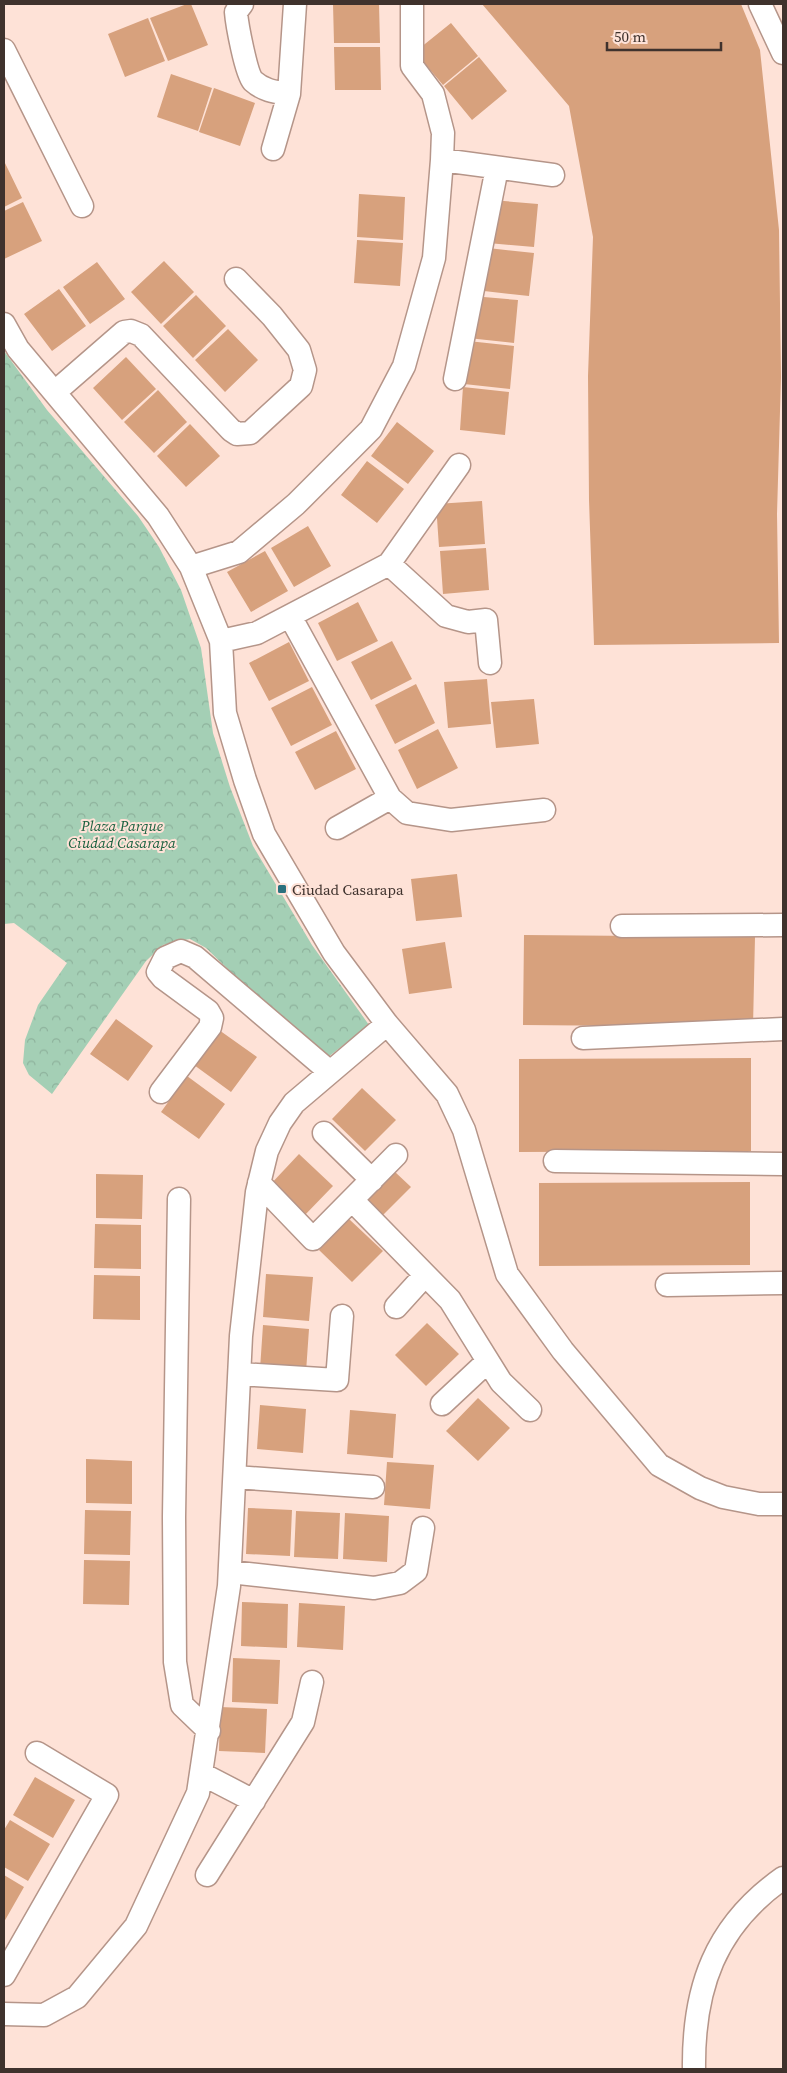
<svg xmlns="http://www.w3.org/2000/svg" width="787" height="2073" font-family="'Source Serif 4',serif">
<defs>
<pattern id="park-crowns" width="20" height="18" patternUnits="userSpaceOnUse" patternTransform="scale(1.25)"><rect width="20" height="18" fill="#a4cfb5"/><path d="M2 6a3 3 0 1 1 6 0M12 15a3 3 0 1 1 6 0" fill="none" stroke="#8eb29c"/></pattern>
</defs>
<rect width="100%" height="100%" fill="#fee2d7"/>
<path fill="url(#park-crowns)" d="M4 351 47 410 138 516 159 547 181 590 201 648 213 733 230 787 253 846 312 945 369 1025 323 1061 206 948 190 939 177 941 163 945 146 961 52 1094 29 1075 23 1063 25 1040 38 1005 67 963 14 923 4 924Z"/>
<path fill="#d7a17d" d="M187 4H191L208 45 168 61 150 18Z
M333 4H379L380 43H334Z
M482 4H741L760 50 779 230 781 377 777 514 779 643 594 645 589 500 588 376 593 237 569 106Z
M148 18 165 61 125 77 108 34Z
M451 23 478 56 443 85 415 52Z
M334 47H380L381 90H335Z
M479 57 507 91 472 120 444 86Z
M171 74 212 88 198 131 157 117Z
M214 88 255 103 240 146 199 132Z
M4 161 22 198 4 207Z
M359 194 405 197 403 240 357 237Z
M492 200 538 204 534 247 488 243Z
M23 202 42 241 4 259V211Z
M357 240 403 243 400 286 354 283Z
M488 248 534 253 529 296 484 291Z
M164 261 194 292 161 324 131 292Z
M97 262 125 299 90 324 63 287Z
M59 289 86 326 52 351 24 314Z
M196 295 226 326 193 358 163 326Z
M472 296 518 300 514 343 468 338Z
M228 329 258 360 225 392 195 360Z
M468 341 514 346 510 389 464 384Z
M126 357 156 389 122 420 93 388Z
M463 387 509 392 505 435 460 430Z
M158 390 187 422 154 453 124 422Z
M397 422 434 451 408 484 371 456Z
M190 424 220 456 186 487 157 456Z
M367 461 404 489 377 523 341 495Z
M482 501 485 544 439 547 436 504Z
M308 526 331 566 294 587 271 548Z
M486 548 489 590 443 594 440 551Z
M265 551 288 591 251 612 227 572Z
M358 602 378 641 337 661 318 623Z
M392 641 412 679 371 700 351 662Z
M289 642 309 681 269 701 249 663Z
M487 679 491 724 448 728 444 682Z
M416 684 435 723 395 744 375 705Z
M312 687 332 725 291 746 271 708Z
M534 699 539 744 496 748 491 702Z
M438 729 458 768 417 789 398 750Z
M336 731 356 769 315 790 295 752Z
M457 874 462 917 416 921 411 879Z
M524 935 755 937 753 1027 523 1025Z
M445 942 452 988 409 994 402 949Z
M116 1019 153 1046 128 1081 90 1054Z
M219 1030 257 1057 231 1092 194 1065Z
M751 1058V1151L519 1152V1059Z
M187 1076 225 1104 199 1139 161 1112Z
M362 1088 396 1120 365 1151 332 1119Z
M299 1154 333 1186 302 1218 269 1186Z
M394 1171 411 1187 380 1218 363 1202Z
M96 1174 143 1175 142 1219 96 1218Z
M750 1182V1265L539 1266V1183Z
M349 1219 383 1251 352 1282 319 1250Z
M95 1224 141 1225V1269L94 1268Z
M266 1274 313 1277 309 1321 263 1317Z
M94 1275 140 1276V1320L93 1319Z
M427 1323 459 1354 426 1386 395 1355Z
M263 1325 309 1329 306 1372 260 1369Z
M478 1398 510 1428 478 1461 446 1431Z
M260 1405 306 1409 303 1453 257 1449Z
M350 1410 396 1414 393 1458 347 1454Z
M86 1459 132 1461V1504L86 1503Z
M387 1462 434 1465 430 1509 384 1505Z
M248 1508 292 1510 290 1556 246 1554Z
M85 1510 131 1511 130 1555 84 1554Z
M296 1511 340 1513 338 1559 294 1557Z
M345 1513 389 1516 387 1562 343 1559Z
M84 1560 130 1561 129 1605 83 1604Z
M242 1602 288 1604 287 1648 241 1646Z
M299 1603 345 1606 343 1650 297 1647Z
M233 1658 280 1660 278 1704 232 1702Z
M220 1707 267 1709 265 1753 219 1751Z
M35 1777 75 1800 53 1838 13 1815Z
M10 1820 50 1844 28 1881 4 1867V1830Z
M4 1875 24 1887 4 1922Z"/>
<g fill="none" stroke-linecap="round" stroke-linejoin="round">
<defs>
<path id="minor" d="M242 4 236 12C237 25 246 73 253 81 264 91 276 92 289 94
M760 4 783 53
M4 50 82 206
M273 149 289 94 295 4
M442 160 553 175
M4 324 18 349 158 516 191 567 221 641 225 713 245 780 264 834 334 953 387 1024 447 1094 464 1130 507 1274 563 1351 659 1465 700 1488 723 1497 759 1504H783
M455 379 497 168
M55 392 124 332 131 331 141 335 231 430 237 434 250 433 301 386 305 370 299 350 272 316 236 279
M389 564 446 616 468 622 486 620 490 663
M191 567 239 552 296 504 371 429 404 366 434 258 442 160 443 133 433 94 412 66V4
M290 616 390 798 407 813 451 820 544 810
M221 641 257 633 389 564 459 465
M337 828 390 798
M622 926 783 925
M583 1038 783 1029
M161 1092 210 1027 212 1018 208 1011 163 978 158 972 165 958 181 951 195 957 330 1072
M324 1133 372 1180
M555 1161 783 1164
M259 1183 313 1239 396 1155
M179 1199 174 1517 175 1662 182 1705 209 1731
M352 1200 450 1300 501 1382 530 1410
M667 1285 783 1283
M396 1307 425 1275
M240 1374 337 1380 342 1316
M442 1404 488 1361
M235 1477 373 1487
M230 1572 374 1588 400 1583 416 1571 423 1528
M202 1774 254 1801
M207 1875 303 1722 312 1682
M4 1975 107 1795 37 1753
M4 2014 44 2015 77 1997 136 1926 198 1793 229 1586 241 1336 257 1192 267 1151 280 1123 294 1103 387 1024
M694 2069C693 1988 715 1926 783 1878"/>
</defs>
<use href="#minor" stroke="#b59589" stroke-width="25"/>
<use href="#minor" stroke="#fff" stroke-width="22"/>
</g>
<rect fill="#2a717e" stroke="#fee2d7" stroke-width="2" x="277" y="884" width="10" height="10" rx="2.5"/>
<g text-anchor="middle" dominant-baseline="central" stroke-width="4" stroke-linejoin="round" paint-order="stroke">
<g font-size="15" font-style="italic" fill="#1b6240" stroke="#fee2d7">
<text x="122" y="825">Plaza Parque<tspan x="122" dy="17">Ciudad Casarapa</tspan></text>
</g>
<g font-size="15" fill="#3f322d" stroke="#fee2d7" text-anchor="start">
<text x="292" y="889">Ciudad Casarapa</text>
</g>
</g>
<rect width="787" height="2073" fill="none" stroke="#3f322d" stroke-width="10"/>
<path d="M607 42v8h114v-8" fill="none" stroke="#3f322d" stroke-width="2.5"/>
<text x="614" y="42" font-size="15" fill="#3f322d" stroke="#fee2d7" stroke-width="4" paint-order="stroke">50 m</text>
</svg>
